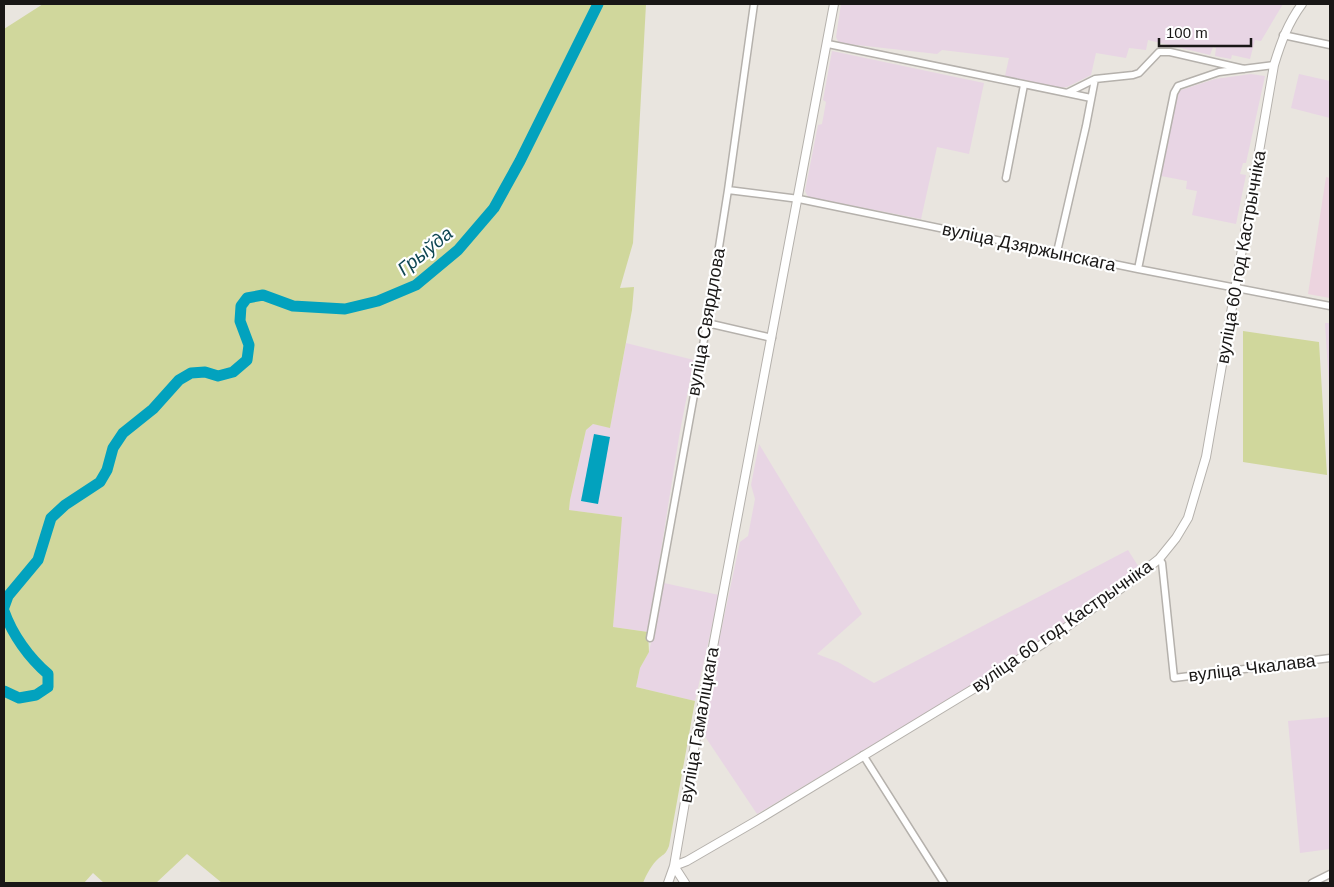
<svg xmlns="http://www.w3.org/2000/svg" width="1334" height="887" font-family="Helvetica,sans-serif">
<rect width="100%" height="100%" fill="#e9e5df"/>
<path fill="#e8d5e4" d="M841 4H1283L1261 41 1255 40 1250 59 1232 55 1231 59 1215 56 1216 48 1213 47 1210 55 1148 40 1146 50 1129 48 1126 58 1096 53 1091 75 1067 87 1060 88 1005 76 1009 58 942 50 937 54 839 43 836 37Z
M832 51 984 83 969 154 937 147 921 219 808 197 805 191 818 125 822 124 826 102 823 100Z
M1251 74 1265 76 1246 163H1243L1240 174 1246 175 1236 224 1192 215 1197 191 1186 189 1187 181 1161 176 1178 91 1215 79Z
M1299 74 1330 81V118L1291 108Z
M1325 323H1330V403Z
M626 343 694 360 680 431 648 632 613 627 621 517 569 510 570 500 586 430 593 424 610 427Z
M759 444 862 614 817 654 838 662 874 683 1128 550 1140 569 1040 641 986 677 757 814 702 732 704 711 740 542 748 536 755 499 751 485Z
M664 583 719 595 695 701 636 687 640 668 649 652Z
M1330 717V849L1300 853 1288 721Z"/>
<path fill="#ecd4df" d="M1326 177 1330 178V298L1308 294Z"/>
<path fill="#d0d79c" d="M43 4H646L633 243 620 288 634 287 632 310 610 428 593 424 586 430 570 500 569 510 622 517 613 627 648 632 649 652 640 668 636 687 695 701 669 846C665 855 665 853 659 858 652 864 646 875 643 883H222L187 854 156 883H104L93 873 84 883H4V29Z
M1243 331 1319 342 1327 475 1243 462Z"/>
<path fill="#02a2be" d="M594 434 610 437 598 504 581 501Z"/>
<g fill="none" stroke-linecap="round" stroke-linejoin="round">
<path stroke="#02a2be" stroke-width="11" d="M4 607 8 596 38 560 51 518 65 505 100 482 107 470 113 448 123 433 153 409 179 380 191 373 205 372 218 376 233 372 247 360 249 345 240 321 241 306 247 298 263 295 293 306 345 309 378 301 416 285 458 250 494 208 520 161 598 4
M4 611C12 634 29 658 48 674V687L36 695 19 698 4 691"/>
<defs>
<path id="minor" d="M1283 35 1330 45
M828 44 1067 93 1095 79 1133 75 1139 73 1159 52H1170L1244 69
M1067 93 1091 98
M1006 178 1024 85
M728 190 799 199 1138 269 1330 306
M1057 252 1086 126 1095 79
M1138 269 1174 93 1178 86 1219 72 1274 65
M707 323 772 338
M1159 559 1162 563 1174 678 1330 658
M650 638 707 323 728 190 754 4
M863 755 944 883
M1312 883 1330 874"/>
<path id="tertiary" d="M674 866 687 861 756 821 975 688 1044 643 1126 585 1159 559 1176 538 1188 518 1206 457 1274 65C1281 42 1288 23 1302 4
M674 866 685 883
M668 883 674 866 697 732 834 4"/>
</defs>
<use href="#minor" stroke="#b5b1ac" stroke-width="9"/>
<use href="#tertiary" stroke="#b5b1ac" stroke-width="10"/>
<use href="#minor" stroke="#fff" stroke-width="6"/>
<use href="#tertiary" stroke="#fff" stroke-width="8"/>
</g>
<g text-anchor="middle" dominant-baseline="central" stroke-width="4.5" stroke-linejoin="round" paint-order="stroke">
<g font-size="18" fill="#191716" stroke="#fff">
<text transform="translate(1029 247) rotate(12)">вуліца Дзяржынскага</text>
<text transform="translate(1241 257) rotate(-80)">вуліца 60 год Кастрычніка</text>
<text transform="translate(706 322) rotate(-80)">вуліца Свярдлова</text>
<text transform="translate(1062 626) rotate(-35)">вуліца 60 год Кастрычніка</text>
<text transform="translate(1252 668) rotate(-7)">вуліца Чкалава</text>
<text transform="translate(699 725) rotate(-80)">вуліца Гамаліцкага</text>
</g>
<g font-size="19" font-style="italic" fill="#0f4753" stroke="#fff">
<text transform="translate(425 251) rotate(-39)">Грыўда</text>
</g>
</g>
<rect width="1334" height="887" fill="none" stroke="#191716" stroke-width="10"/>
<path d="M1159 38v8h92v-8" fill="none" stroke="#191716" stroke-width="2.5"/>
<text x="1166" y="38" font-size="15" fill="#191716" stroke="#ffffff" stroke-width="4" paint-order="stroke">100 m</text>
</svg>
